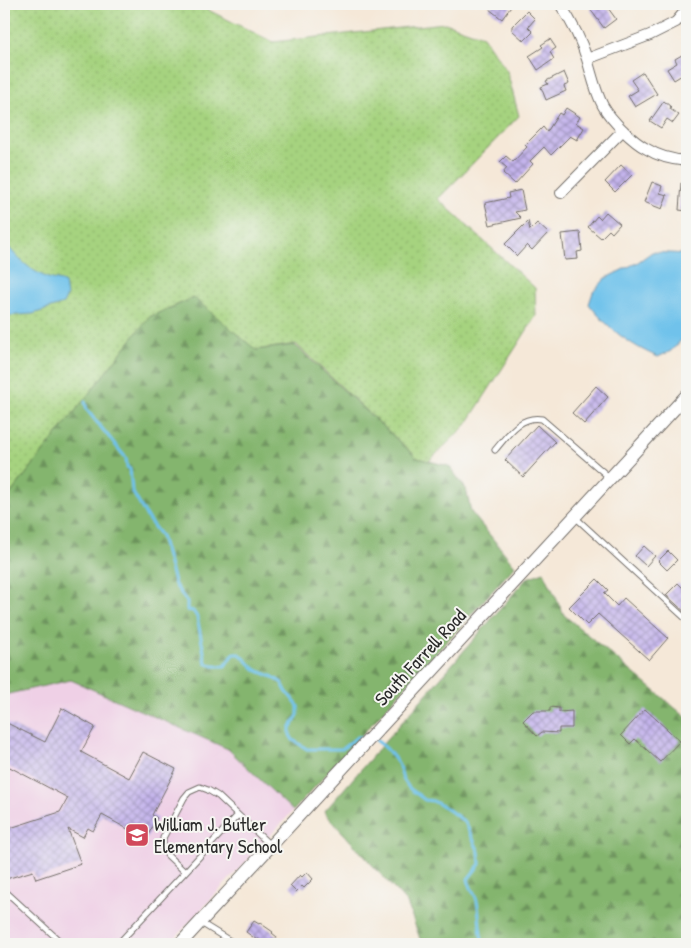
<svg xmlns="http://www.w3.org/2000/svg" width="691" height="948" font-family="'Patrick Hand',sans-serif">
<defs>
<pattern id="grass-dots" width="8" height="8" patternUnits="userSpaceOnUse" patternTransform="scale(1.25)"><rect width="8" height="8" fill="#a6d37f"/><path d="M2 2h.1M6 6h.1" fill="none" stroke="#8fb56e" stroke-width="1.8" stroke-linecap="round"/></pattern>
<pattern id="forest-firs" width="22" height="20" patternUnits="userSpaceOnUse" patternTransform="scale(1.25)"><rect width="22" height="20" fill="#84b56e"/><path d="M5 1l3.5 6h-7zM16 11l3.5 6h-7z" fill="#6c935b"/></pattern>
<pattern id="building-cross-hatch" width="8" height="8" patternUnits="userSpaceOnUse" patternTransform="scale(1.25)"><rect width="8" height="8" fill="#c4b4ec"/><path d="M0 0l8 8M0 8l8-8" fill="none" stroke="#9f93bf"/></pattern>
</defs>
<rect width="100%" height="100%" fill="#f6f6f2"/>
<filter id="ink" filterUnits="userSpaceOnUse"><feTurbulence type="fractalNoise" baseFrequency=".02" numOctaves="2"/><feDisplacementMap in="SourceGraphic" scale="10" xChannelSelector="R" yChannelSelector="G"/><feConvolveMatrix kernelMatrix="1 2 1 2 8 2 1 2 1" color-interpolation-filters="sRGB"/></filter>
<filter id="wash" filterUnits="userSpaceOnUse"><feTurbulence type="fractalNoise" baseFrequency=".0096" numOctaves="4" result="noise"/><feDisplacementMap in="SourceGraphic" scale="20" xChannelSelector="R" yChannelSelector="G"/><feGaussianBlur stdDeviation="1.12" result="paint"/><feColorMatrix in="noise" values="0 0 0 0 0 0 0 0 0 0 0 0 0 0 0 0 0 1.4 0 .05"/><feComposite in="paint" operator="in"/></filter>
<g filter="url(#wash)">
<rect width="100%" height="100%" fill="#f5e8d8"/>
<path fill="#efd0e6" d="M71 680 228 749 293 811 169 944H4V695Z"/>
<path fill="url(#grass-dots)" stroke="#687f55" d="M4 4H196L273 42 445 23 483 36 507 71 519 116 438 199 535 288 536 316 466 425 429 461 417 458 296 344 256 350 193 298 149 317 4 502Z"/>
<path fill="url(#forest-firs)" stroke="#58704c" d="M194 298 256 350 295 345 417 458 449 466 466 489 471 512 515 566 293 811 228 749 71 680 4 695V502L149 317Z
M544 572 564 615 687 718V944H422L407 903 324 812 527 578Z"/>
<path fill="#6fc2eb" stroke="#4d768b" d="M4 243 7 245C18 259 30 270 46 277 52 280 59 279 65 283L67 296 63 304 33 314 4 316Z
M652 252 687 254V334L671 351 658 357C631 346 607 328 589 304L593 292 606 278 638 262Z"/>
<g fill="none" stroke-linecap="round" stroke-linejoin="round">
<path stroke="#6fc2eb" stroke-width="3" d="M85 402 87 410 126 458 127 467 130 469 132 491 148 519 161 536 175 585 187 602V610L193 611 197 617 206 663 214 666H225L233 654H240L256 670 273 677 282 683 286 691 298 706V715L290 728V735L293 740 307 749H342L357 737H361
M376 740 387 749 398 763 403 779 409 788 425 800 433 801 446 808 465 822 479 852 480 864 468 879C470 889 476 894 477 901 480 915 479 930 483 944"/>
</g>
<g id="blocks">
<path fill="url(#building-cross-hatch)" d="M493 4H513L502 19 489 9Z
M598 4H605L616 19 604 28 590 9Z
M527 11 535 19 528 27 533 32 524 41 512 30V26Z
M550 39 556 48 550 52 554 59 538 70 529 56 543 47 541 45Z
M687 52V72L674 80 667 69 677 63 675 59Z
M564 72 569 84 564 86 566 91 546 100 541 87 548 84 546 81Z
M643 72 657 94 635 107 628 96 638 90 631 80Z
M664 101 671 107 670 109 679 115 673 123 667 119 661 128 650 121Z
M566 108 580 117 576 123 584 128 577 140 570 136 551 155 544 147 530 161 533 164 515 184 503 173 507 168 500 162 506 156 513 162 527 147 525 145 543 127 547 132 559 113 562 115Z
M621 165 632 175 615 192 605 182Z
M652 182 662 186 660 193 667 195 662 209 644 202Z
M681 183 687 184V211L679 210Z
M521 190 525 210 515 212 521 218 490 225 485 203 509 198 508 193Z
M606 212 620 224 612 233 609 230 601 238 588 227 597 216 600 219Z
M528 221 530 230 537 223 548 233 532 250 527 245 517 256 505 244Z
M580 232 582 251 577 252 578 259 565 260 562 234Z
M596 386 608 397 584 424 572 413Z
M537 425 555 442 523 477 505 460Z
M644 546 655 556 646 566 635 556Z
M668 551 677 560 667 570 658 561Z
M597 579 608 590 604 593 617 606 624 598 668 638 649 660 598 614 587 625 569 607Z
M678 583 687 592V614L666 595Z
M550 707 559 708V712L572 711V728H559V733L542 732 537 736 523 721 533 711H550Z
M62 708 95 727 81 752 129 778 143 752 176 769 152 815 157 818 146 839 102 815 93 831 88 828 83 837 68 829 81 864 36 879 33 871 6 879 4 873V830L60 812 68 798 4 764V730L7 723 45 742Z
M645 709 680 741 660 762 635 739 630 744 621 735Z
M307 872 313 879 304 888 302 886 296 892 290 886 300 875 302 877Z
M254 921 259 924 260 923 273 932 272 933 277 937 272 944H267L258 939 257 940 246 932Z"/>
</g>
</g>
<g filter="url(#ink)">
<use href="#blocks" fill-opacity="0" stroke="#726d68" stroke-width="1"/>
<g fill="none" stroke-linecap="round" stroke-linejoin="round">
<defs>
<path id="service" d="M495 450C508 435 520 415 542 419L610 478
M575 517 687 620
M238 815 185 872 167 855 163 847V838L184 798 189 792 200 787 208 790 218 796 271 846
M4 890 63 944
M201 923 235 944
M118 944 185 872"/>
<path id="minor" d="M560 4C571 21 581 39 587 59 592 75 595 91 603 106 611 120 633 142 647 149 658 156 674 160 687 161
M587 59 650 35 676 22 687 9
M561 193 623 130"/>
<path id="tertiary" d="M180 944 687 395"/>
</defs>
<use href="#service" stroke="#726d68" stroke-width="7"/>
<use href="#minor" stroke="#726d68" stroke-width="12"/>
<use href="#tertiary" stroke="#726d68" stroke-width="14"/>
<use href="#service" stroke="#fff" stroke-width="5"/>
<use href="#minor" stroke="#fff" stroke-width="10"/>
<use href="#tertiary" stroke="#fff" stroke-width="12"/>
</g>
</g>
<defs>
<symbol id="school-square" viewBox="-11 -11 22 22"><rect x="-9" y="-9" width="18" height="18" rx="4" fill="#d1495b" stroke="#f6f6f2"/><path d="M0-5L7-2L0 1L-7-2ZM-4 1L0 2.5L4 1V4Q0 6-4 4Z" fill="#fff"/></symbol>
</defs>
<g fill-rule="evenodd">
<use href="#school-square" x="123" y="821" width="28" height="28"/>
</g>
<g text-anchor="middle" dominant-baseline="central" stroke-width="4" stroke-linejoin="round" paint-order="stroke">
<g font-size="19" fill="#2b2b2b" stroke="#f6f6f2">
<text transform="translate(420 657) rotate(-47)">South Farrell Road</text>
</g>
<g font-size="19" fill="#2b2b2b" stroke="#f6f6f2" text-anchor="start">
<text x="154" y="824">William J. Butler<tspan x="154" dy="22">Elementary School</tspan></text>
</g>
</g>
<rect width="691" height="948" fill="none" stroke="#f6f6f2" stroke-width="20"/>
</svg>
